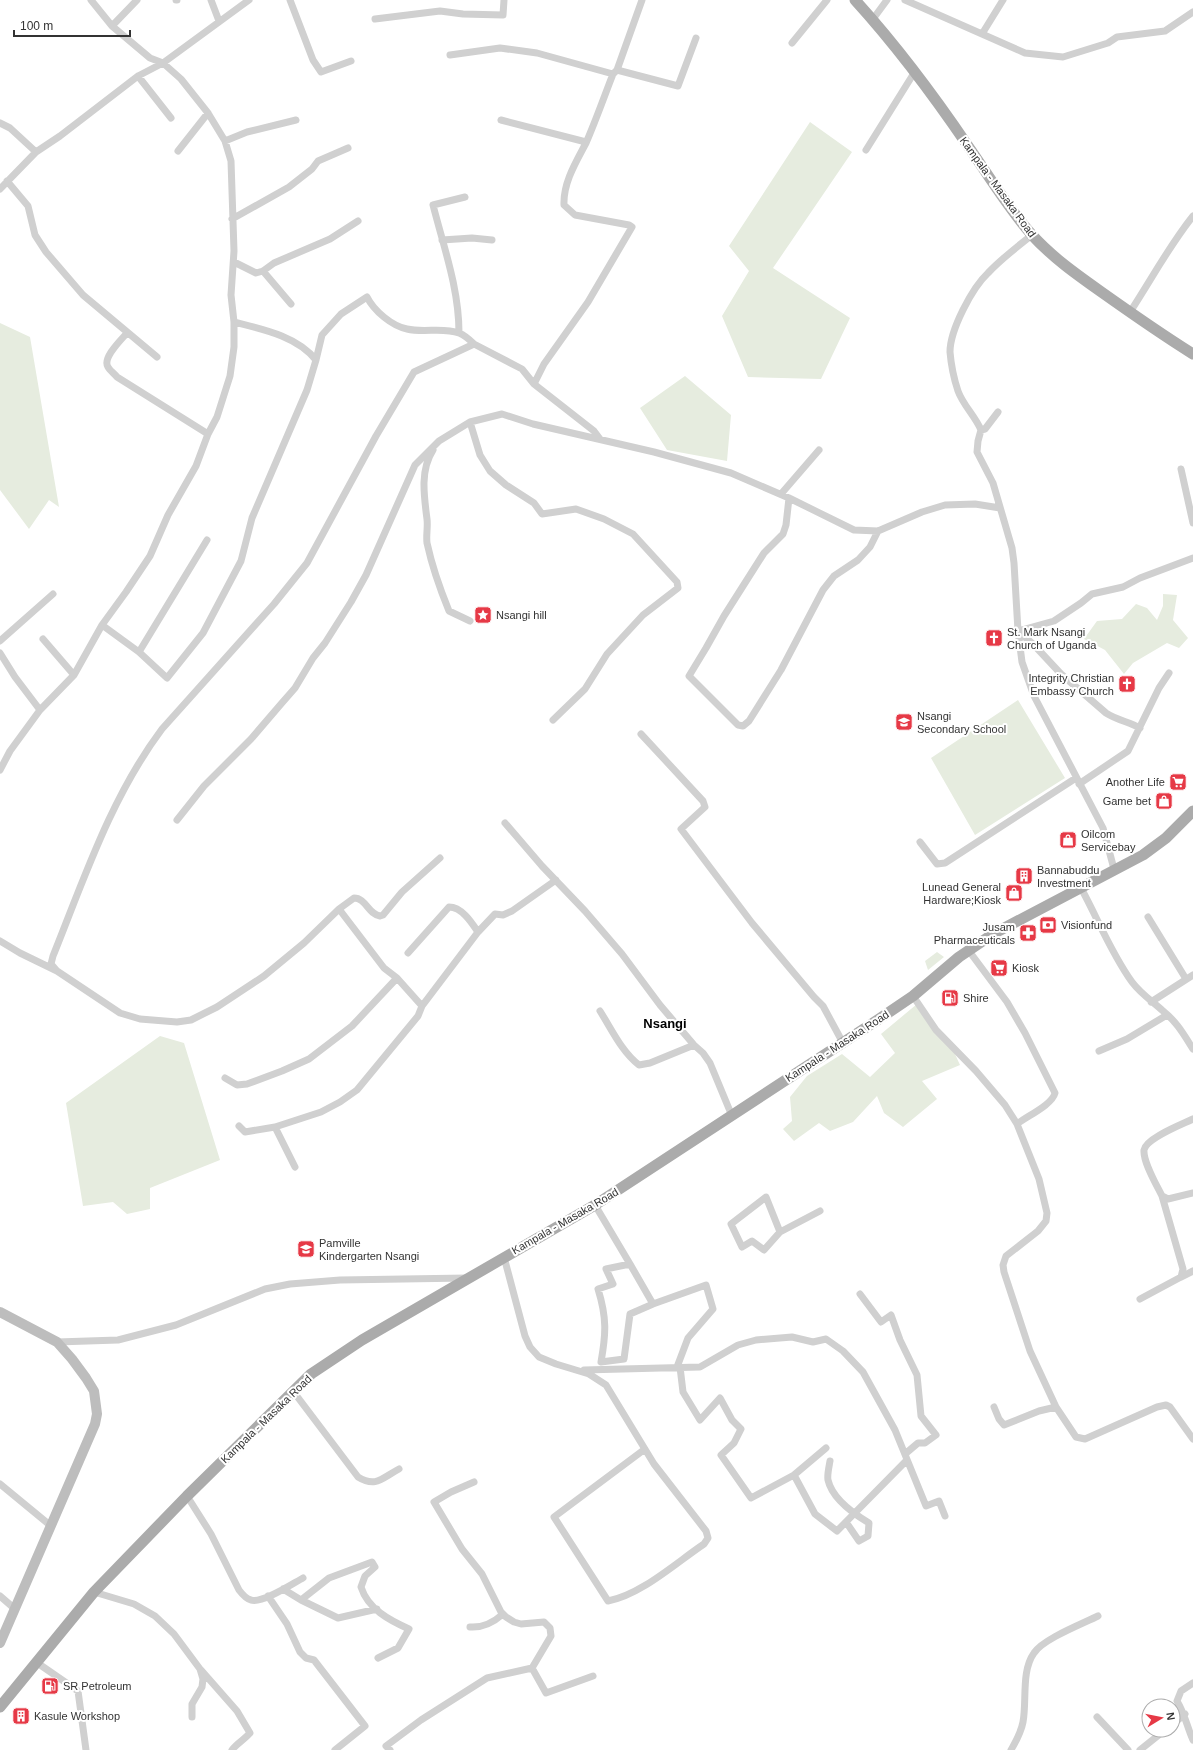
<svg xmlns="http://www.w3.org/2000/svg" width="1193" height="1750" font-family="Arial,sans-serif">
<rect width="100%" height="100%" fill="#fff"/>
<path fill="#e6ecdf" d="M810 122 852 152 773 268 850 318 821 379 748 377 722 316 749 271 729 246Z
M0 323 30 337 59 507 49 500 29 529 0 490Z
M685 376 731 415 727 461 667 450 640 408Z
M1163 594 1177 595 1173 620 1188 638 1179 648 1167 643 1133 663 1124 674 1105 650 1084 639 1097 621 1122 619 1136 604 1147 608 1157 620 1163 606Z
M1018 700 1065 778 975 835 931 758Z
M937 952 944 957 928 970 925 961Z
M917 1004 949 1041 960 1065 922 1081 937 1099 903 1127 884 1113 877 1096 853 1122 830 1131 819 1123 794 1141 783 1129 792 1121 790 1097 807 1076 842 1054 870 1077 895 1053 881 1034Z
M160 1036 184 1043 220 1160 150 1188V1209L127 1214 113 1202 83 1206 66 1103Z"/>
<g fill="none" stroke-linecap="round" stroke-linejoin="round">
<path stroke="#d0d0d0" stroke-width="7" d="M176 0H177
M211 0 219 21
M290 0 313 60 321 72 351 61
M905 0 1025 53 1063 57 1108 43 1117 37 1165 31 1193 12
M375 19 440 11 463 14 503 15 504 0
M873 19 887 0
M112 26 137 0
M982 34 1003 0
M792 43 827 0
M450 55 500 48 537 53 613 74
M617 70 678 86 696 38
M138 76 171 118
M501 120 586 142
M0 123 10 128 36 152
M225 141 247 132 296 120
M866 150 914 73
M178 151 208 113
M7 181 28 206 35 235 46 252 83 295 157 357
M0 189 36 152 60 136 138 76 163 63 249 0
M232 219 289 187 312 169 318 161 348 148
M1032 235C1017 247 1001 259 988 273 972 288 950 330 950 352 951 364 954 379 958 391 963 405 975 416 981 430L978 441 977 452 993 483 1012 548 1014 563 1018 631 1022 662 1034 696 1103 828 1114 869
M442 240 472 238 492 240
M234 262 256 273 263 271 274 263 330 239 358 221
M263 271 291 304
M1130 312C1151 280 1169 246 1193 216
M234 322C262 329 297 336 316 360L322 335 341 314 367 297C374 311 392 326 407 329 424 333 443 327 459 333 464 335 470 340 474 344
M127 333C121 340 102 358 108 367 110 371 115 374 117 377L208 434
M459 333C459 289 444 248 433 205L465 197
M534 384 544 364 588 302 632 227 629 225 575 215 564 205C563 183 576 162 586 143 596 120 604 97 613 74L617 70 642 0
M470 422 480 455 490 471 506 485 534 503 542 514 576 509 604 519 633 534 677 582 678 588 643 615 607 654 585 689 553 720
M981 430 985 429 998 412
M433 450C420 470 424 496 427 519 428 527 426 535 427 543 432 566 440 589 449 611L470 621
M1181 469 1193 523
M781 494 819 450
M789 498 786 525 783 534 764 553 724 616 706 648 689 676 738 725 743 726 749 721 781 670 823 590 834 576 858 560 870 547 878 531
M102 625 139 652 167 678 203 633 241 561 252 518 307 390 316 360
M1018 631 1054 621 1081 603 1092 594 1123 587 1140 578 1193 558
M1018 631 1034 645 1061 674 1106 713C1117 720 1129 722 1140 728
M43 639 74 675
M0 641 53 594
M139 652 207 540
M0 653 15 677 40 710
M641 734 703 801 705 807 681 829 752 923 814 997 823 1006 843 1043
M0 770 10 751 40 710 74 675 102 625 126 592 150 556 168 515 196 466 208 434 217 417 230 376 234 347V322L231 295 234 251 231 161 225 141 208 113 181 79 163 63 150 58 112 26 91 0
M1079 784 1128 751 1159 688 1169 673
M177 820 204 786 251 739 281 704 295 688 313 658 325 643 351 602 366 575 415 465 439 441 470 422 502 414 533 424 654 452 731 473 789 498 854 530 878 531 922 512 945 505 975 504 1000 508
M505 823 542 866 585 911 622 954 660 1005 694 1045 703 1053 710 1063 732 1116
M920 842 937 864 945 863 1076 778
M1081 888C1098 919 1111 953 1132 982 1141 994 1152 1001 1163 1011 1177 1022 1184 1035 1193 1049
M339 909 384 968 397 978 422 1006
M1148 917 1186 979
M0 941 20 953 57 971 120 1013 140 1019 177 1022 191 1020 217 1007 264 976 304 943 339 909 354 898C366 898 368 914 380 916L383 915 402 892 440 858
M969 951 1007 1002 1025 1033 1055 1093C1052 1105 1027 1116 1017 1124
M408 953 449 907C462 907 472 923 478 932
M57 971 51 964 53 956C84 879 111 797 162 729L274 604 307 563 376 436 414 372 474 344 522 369 534 384 594 431 600 439
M913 996 936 1030 976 1071 1005 1105 1017 1124 1039 1179 1047 1213 1046 1221 1038 1231 1006 1256 1003 1265 1004 1272 1030 1351 1056 1407 1076 1437 1085 1439 1157 1407 1166 1405 1170 1407 1193 1439
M1151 1002 1193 975
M600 1011C612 1030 622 1052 639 1065L650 1063 694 1045
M1099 1051 1127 1039 1167 1015
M225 1078 237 1085 247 1084 282 1071 309 1059 352 1026 397 978
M1193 1119C1183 1124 1146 1138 1144 1150 1143 1162 1156 1184 1162 1196L1168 1199 1193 1193
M239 1126 245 1132 275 1127
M295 1167 275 1127 321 1112 340 1102 357 1090 418 1016 422 1006 478 932 495 914 503 915 512 911 556 880
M595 1205 630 1264
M780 1232 766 1197 731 1224 742 1247 752 1241 764 1250 780 1232 820 1211
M504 1257 525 1336 530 1347 539 1357 556 1364 589 1374 606 1385 654 1464 706 1531 708 1538 704 1544C677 1562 641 1595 608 1601L554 1517 645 1449
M1181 1277 1193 1271
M860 1294 881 1322 891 1315 900 1340 917 1375 921 1416 936 1435 925 1443H918L905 1454
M1140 1299 1181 1277 1183 1269 1162 1196
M653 1304 630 1264 606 1269 613 1284 598 1289C607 1318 606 1334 601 1362L624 1359 630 1314 653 1304 706 1285 713 1309 688 1338 677 1367
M57 1342 118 1340 176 1325 265 1289 290 1284 340 1280 467 1278
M680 1367 683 1392 700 1420 720 1398 732 1420 741 1429 734 1443 721 1455 751 1498 794 1475
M584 1370 700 1367 738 1345 756 1340 792 1337 813 1342 826 1339 843 1351 863 1372 895 1430 926 1506 939 1501 945 1516
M293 1391 358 1477C376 1488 382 1478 399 1469
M994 1407 999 1419 1004 1425 1039 1411 1056 1407
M826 1448 794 1475 815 1514 837 1531 907 1460
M830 1461C829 1467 827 1475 828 1480 832 1498 854 1514 869 1523L868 1536 859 1541 846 1522
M474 1482 451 1492 434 1502 462 1549 482 1574 501 1612 506 1617 514 1622 521 1624 544 1622 550 1628 551 1636 532 1668 546 1693 593 1676
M0 1484 51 1526
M187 1496 211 1534 239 1590C242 1594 246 1599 251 1600 262 1604 292 1584 303 1578
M283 1589 301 1600 329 1578 372 1562 375 1567 365 1576 361 1587C368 1609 389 1620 409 1629L398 1648 378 1658
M94 1592 134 1604 155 1616 174 1634 200 1669 203 1679 202 1687 192 1704V1717
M0 1596 15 1609
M268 1596 287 1624 300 1652 306 1658 314 1660 365 1726 335 1750
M301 1600 338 1618 377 1609
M470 1627C483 1628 494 1622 503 1614
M36 1662 78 1691 86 1750
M201 1670 237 1711 250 1733C244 1740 237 1743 232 1750
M1193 1683 1181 1691 1177 1701C1185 1714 1187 1727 1193 1740
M1097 1717 1128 1750
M1173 1724 1185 1714
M390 1750 386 1746 421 1720 487 1678 532 1668
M1011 1750C1016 1741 1021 1733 1023 1722 1027 1701 1021 1671 1034 1653 1043 1639 1082 1624 1098 1616
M1140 1750 1165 1730"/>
<path stroke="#bdbdbd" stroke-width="10" d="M0 1312 57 1342 72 1359 86 1378 94 1391 97 1414 95 1424 0 1643"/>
<path stroke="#ababab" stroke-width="11" d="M855 0C896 45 934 96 968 146 989 176 1008 208 1032 235 1052 257 1076 274 1100 291 1131 313 1161 334 1193 354
M0 1707 94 1592 187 1496 311 1374 362 1340 595 1205 876 1021 913 996 959 957 993 934 1143 855 1166 838 1193 811"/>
</g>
<defs>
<symbol id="sight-square" viewBox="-11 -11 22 22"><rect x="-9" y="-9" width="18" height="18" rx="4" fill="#e63946" stroke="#fff"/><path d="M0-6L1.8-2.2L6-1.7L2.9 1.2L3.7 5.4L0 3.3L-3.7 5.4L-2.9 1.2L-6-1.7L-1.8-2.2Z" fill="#fff"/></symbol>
<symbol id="church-square" viewBox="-11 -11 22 22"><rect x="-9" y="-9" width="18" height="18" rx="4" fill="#e63946" stroke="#fff"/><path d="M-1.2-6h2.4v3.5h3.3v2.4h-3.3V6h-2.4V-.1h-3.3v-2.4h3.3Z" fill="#fff"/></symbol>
<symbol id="school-square" viewBox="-11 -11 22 22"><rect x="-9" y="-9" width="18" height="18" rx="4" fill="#e63946" stroke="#fff"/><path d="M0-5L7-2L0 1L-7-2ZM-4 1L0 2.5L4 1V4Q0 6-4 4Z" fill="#fff"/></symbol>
<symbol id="supermarket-square" viewBox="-11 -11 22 22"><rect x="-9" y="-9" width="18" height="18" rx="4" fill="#e63946" stroke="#fff"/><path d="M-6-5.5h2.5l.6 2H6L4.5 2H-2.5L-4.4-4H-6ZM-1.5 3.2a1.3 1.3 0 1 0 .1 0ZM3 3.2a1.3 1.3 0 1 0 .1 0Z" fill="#fff"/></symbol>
<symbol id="shop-square" viewBox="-11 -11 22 22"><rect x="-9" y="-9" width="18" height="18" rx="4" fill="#e63946" stroke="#fff"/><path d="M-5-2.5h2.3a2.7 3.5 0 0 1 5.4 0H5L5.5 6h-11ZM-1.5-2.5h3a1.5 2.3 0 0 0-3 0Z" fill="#fff"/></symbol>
<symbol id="building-square" viewBox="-11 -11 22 22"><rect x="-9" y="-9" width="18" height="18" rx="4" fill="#e63946" stroke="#fff"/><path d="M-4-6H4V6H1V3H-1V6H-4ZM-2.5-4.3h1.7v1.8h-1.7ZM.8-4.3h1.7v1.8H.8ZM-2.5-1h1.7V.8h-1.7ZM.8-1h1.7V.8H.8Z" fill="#fff"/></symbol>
<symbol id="bank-square" viewBox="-11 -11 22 22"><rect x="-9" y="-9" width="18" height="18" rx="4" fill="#e63946" stroke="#fff"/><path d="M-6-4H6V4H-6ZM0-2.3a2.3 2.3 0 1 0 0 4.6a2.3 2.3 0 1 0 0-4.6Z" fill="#fff"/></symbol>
<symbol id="pharmacy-square" viewBox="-11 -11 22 22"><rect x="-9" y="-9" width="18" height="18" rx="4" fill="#e63946" stroke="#fff"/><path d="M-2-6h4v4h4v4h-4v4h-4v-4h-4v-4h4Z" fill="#fff"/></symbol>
<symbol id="fuel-square" viewBox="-11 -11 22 22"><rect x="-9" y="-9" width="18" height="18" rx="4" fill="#e63946" stroke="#fff"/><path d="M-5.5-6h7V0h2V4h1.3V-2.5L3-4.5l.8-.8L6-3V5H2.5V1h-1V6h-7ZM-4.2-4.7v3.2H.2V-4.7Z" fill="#fff"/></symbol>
</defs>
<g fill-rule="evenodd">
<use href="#sight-square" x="473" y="605" width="20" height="20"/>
<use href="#church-square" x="984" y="628" width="20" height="20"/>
<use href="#church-square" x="1117" y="674" width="20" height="20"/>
<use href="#school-square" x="894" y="712" width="20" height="20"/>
<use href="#supermarket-square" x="1168" y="772" width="20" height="20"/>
<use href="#shop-square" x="1154" y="791" width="20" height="20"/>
<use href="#shop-square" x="1058" y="830" width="20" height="20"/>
<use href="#building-square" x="1014" y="866" width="20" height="20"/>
<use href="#shop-square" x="1004" y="883" width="20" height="20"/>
<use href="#bank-square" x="1038" y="915" width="20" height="20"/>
<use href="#pharmacy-square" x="1018" y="923" width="20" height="20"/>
<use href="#supermarket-square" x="989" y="958" width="20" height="20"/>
<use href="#fuel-square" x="940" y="988" width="20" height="20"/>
<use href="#school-square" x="296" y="1239" width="20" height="20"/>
<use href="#fuel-square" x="40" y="1676" width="20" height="20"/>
<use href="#building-square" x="11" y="1706" width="20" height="20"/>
</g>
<g text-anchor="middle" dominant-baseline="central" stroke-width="4" stroke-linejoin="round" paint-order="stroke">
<g font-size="11" fill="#333" stroke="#fff">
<text transform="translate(998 187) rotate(54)">Kampala - Masaka Road</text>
<text transform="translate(837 1046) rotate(-33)">Kampala - Masaka Road</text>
<text transform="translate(565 1221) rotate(-30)">Kampala - Masaka Road</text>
<text transform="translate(266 1419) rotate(-44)">Kampala - Masaka Road</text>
</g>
<g font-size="11" fill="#333" stroke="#fff" text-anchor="start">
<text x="496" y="615">Nsangi hill</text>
<text x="1007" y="632">St. Mark Nsangi<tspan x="1007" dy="13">Church of Uganda</tspan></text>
<text x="1114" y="678" text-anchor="end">Integrity Christian<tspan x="1114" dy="13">Embassy Church</tspan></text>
<text x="917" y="716">Nsangi<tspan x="917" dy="13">Secondary School</tspan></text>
<text x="1165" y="782" text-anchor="end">Another Life</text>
<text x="1151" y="801" text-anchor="end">Game bet</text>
<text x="1081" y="834">Oilcom<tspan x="1081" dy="13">Servicebay</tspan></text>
<text x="1037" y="870">Bannabuddu<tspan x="1037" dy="13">Investment</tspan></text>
<text x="1001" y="887" text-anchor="end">Lunead General<tspan x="1001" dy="13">Hardware;Kiosk</tspan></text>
<text x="1061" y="925">Visionfund</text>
<text x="1015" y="927" text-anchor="end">Jusam<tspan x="1015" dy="13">Pharmaceuticals</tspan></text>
<text x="1012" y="968">Kiosk</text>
<text x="963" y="998">Shire</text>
<text x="319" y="1243">Pamville<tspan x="319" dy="13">Kindergarten Nsangi</tspan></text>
<text x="63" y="1686">SR Petroleum</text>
<text x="34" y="1716">Kasule Workshop</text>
</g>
<g font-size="13" font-weight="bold" fill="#000" stroke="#fff">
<text x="665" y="1023">Nsangi</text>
</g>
</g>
<g transform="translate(1161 1718) rotate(80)"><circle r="19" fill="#ffffff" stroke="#adadad"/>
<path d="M0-3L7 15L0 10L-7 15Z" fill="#e63946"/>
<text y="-6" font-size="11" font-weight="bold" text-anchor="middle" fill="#333333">N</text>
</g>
<path d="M14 30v6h116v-6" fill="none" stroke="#333333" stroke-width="2"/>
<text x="20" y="30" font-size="12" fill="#333333" stroke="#ffffff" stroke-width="3" paint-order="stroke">100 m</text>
</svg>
